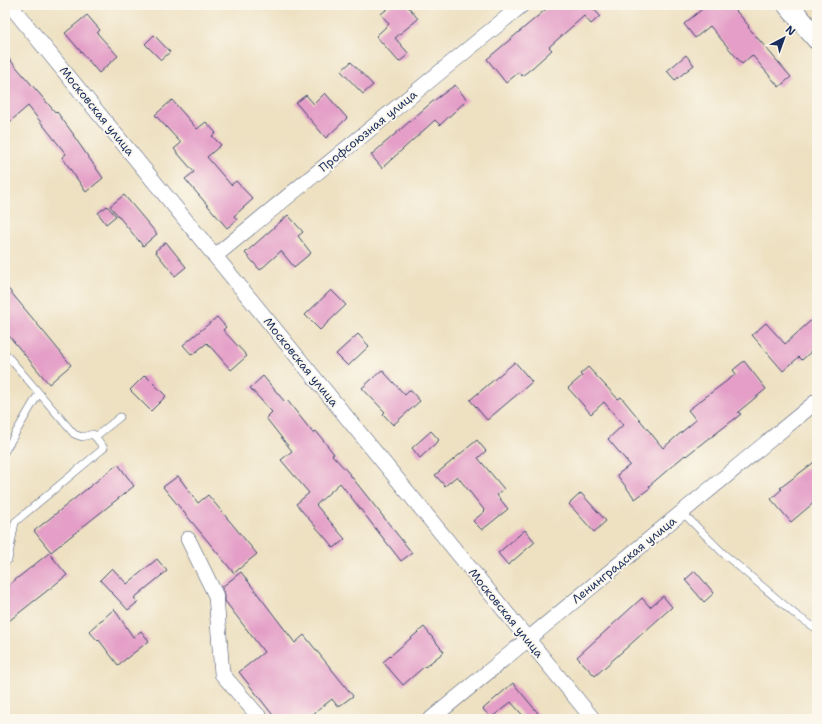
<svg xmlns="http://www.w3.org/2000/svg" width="822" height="724" font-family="'Shantell Sans',sans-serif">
<rect width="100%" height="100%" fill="#fbf7ec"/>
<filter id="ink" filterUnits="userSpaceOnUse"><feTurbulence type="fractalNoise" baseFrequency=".025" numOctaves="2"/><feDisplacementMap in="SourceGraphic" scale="8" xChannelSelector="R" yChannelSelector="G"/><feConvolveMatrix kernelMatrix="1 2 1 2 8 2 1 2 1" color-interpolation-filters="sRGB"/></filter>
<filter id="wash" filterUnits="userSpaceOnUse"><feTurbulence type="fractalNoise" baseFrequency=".012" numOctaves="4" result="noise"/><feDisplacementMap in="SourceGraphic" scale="16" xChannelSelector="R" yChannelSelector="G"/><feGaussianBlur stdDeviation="0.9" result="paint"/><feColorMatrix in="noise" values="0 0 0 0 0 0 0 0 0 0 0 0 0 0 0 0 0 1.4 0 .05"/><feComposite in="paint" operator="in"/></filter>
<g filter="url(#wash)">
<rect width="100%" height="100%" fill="#eee1c2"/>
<g id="blocks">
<path fill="#e49ec7" d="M392 5H407L418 19 395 38 409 54 399 62 376 36 389 24 381 14Z
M551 5H596L593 8 600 16 591 24 584 16 549 47 552 50 532 68 522 76 519 72 506 83 487 59Z
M707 5H731L749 26 748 27 791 77 779 87 752 55 742 64 710 26 695 38 684 24Z
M87 15 100 30 97 33 118 56 99 73 65 33Z
M154 35 170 52 161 60 145 44Z
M5 54 56 113 57 112 74 135H73L103 178 86 192 62 157 66 154 28 106 5 126Z
M686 55 694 65 675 80 667 71Z
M351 62 373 85 363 94 341 71Z
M455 85 467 100 440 125 435 120 382 168 371 155 432 102Z
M325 93 347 118 326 138 296 103 306 95 314 104Z
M172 100 197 129 206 122 216 133 212 136 221 145 207 157 231 185 236 181 253 199 234 216 237 220 227 228 185 179 194 172 174 149 181 143 155 115Z
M124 195 157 234 143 246 110 206Z
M107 206 116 216 106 224 98 213Z
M288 215 303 232 298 236 311 253 294 267 281 251 260 270 245 253Z
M166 242 186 267 175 276 155 251Z
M5 285 71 365 49 384 5 331Z
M331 290 346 305 320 330 305 315Z
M817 315V346L802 360 799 357 783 371 752 335 766 323 785 344Z
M217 317 226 327 223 330 247 356 231 370 207 343 192 355 183 345Z
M358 334 369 346 348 366 336 354Z
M744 361 766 389 738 412 741 414 710 438V437L686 456 685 455 649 486 650 488 635 499 617 475 630 465 608 439 623 425 604 402 591 414 568 388 582 376 580 374 588 367 618 399 621 397 663 448 696 420 688 410 736 374 733 370Z
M515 362 532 382 487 420 470 400Z
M382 370 405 395 410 390 420 401 393 425 383 414 385 412 362 388Z
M145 375 166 396 151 411 130 390Z
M263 376 285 402 287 400 313 433 316 431 334 454 332 455 347 471 412 553 401 561 340 483 316 505 345 539 334 548 296 504 309 493 281 460 292 451 266 418 272 412 250 388Z
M431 431 439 440 420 458 412 448Z
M477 440 486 451 478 458 504 489 497 495 508 509 482 530 473 521 485 511 457 476 445 486 435 475Z
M817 460V500L791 522 771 499 782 489 780 488Z
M118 464 134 486 51 552 34 531Z
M178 476 198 503 208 495 257 554 234 573 163 487Z
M581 493 606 521 594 532 569 504Z
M525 530 535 542 508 565 498 553Z
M49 553 67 575 5 624V588Z
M157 559 167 571 134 598 138 602 128 610 100 580 112 568 127 584Z
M695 571 714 593 704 602 685 580Z
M241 572 295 643 304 635 353 696 338 707 332 699 307 719H276L239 672 264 652 225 601V595L222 587Z
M663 596 672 607 595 676 577 657 642 598 650 607Z
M114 609 133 637 141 631 149 641 118 665 99 640 98 641 89 631 101 620H102Z
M424 627 444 652 425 667V666L403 685 383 662Z
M513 683 538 713 531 719H526L511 702 491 718 483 709Z"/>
</g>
</g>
<g filter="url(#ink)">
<use href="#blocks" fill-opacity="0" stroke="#3b4a6d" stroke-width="1"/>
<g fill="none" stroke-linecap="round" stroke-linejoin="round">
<defs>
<path id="lane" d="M5 353 39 393 5 451
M95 437 120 417
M682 512 724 554 796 615 817 629
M5 562 8 560 15 522 104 448 93 434 82 437 74 434 39 393"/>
<path id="street" d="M10 5 593 719
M215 256 522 5
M188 539 216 596 222 674 261 719
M431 719 817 401"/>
<path id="secondary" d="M788 5 817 39"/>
</defs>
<use href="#lane" stroke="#3b4a6d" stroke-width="8"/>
<use href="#street" stroke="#3b4a6d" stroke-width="16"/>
<use href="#secondary" stroke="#3b4a6d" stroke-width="22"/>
<use href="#lane" stroke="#fff" stroke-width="7"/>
<use href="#street" stroke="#fff" stroke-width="15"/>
<use href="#secondary" stroke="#fff" stroke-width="21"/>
</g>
</g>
<g text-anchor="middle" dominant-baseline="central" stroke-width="3.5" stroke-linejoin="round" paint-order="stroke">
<g font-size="12" fill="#1b2f5e" stroke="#fbf7ec">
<text transform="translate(97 111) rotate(51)">Московская улица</text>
<text transform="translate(368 131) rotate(-39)">Профсоюзная улица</text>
<text transform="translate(301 362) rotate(51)">Московская улица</text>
<text transform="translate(624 560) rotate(-39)">Ленинградская улица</text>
<text transform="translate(506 613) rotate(51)">Московская улица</text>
</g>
</g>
<rect width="822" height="724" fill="none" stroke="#fbf7ec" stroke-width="20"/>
<g transform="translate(784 38) rotate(41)" stroke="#fbf7ec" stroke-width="3" paint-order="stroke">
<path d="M0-3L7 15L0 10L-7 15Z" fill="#1b2f5e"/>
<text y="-6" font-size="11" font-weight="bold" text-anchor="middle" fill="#1b2f5e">N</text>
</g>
</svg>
